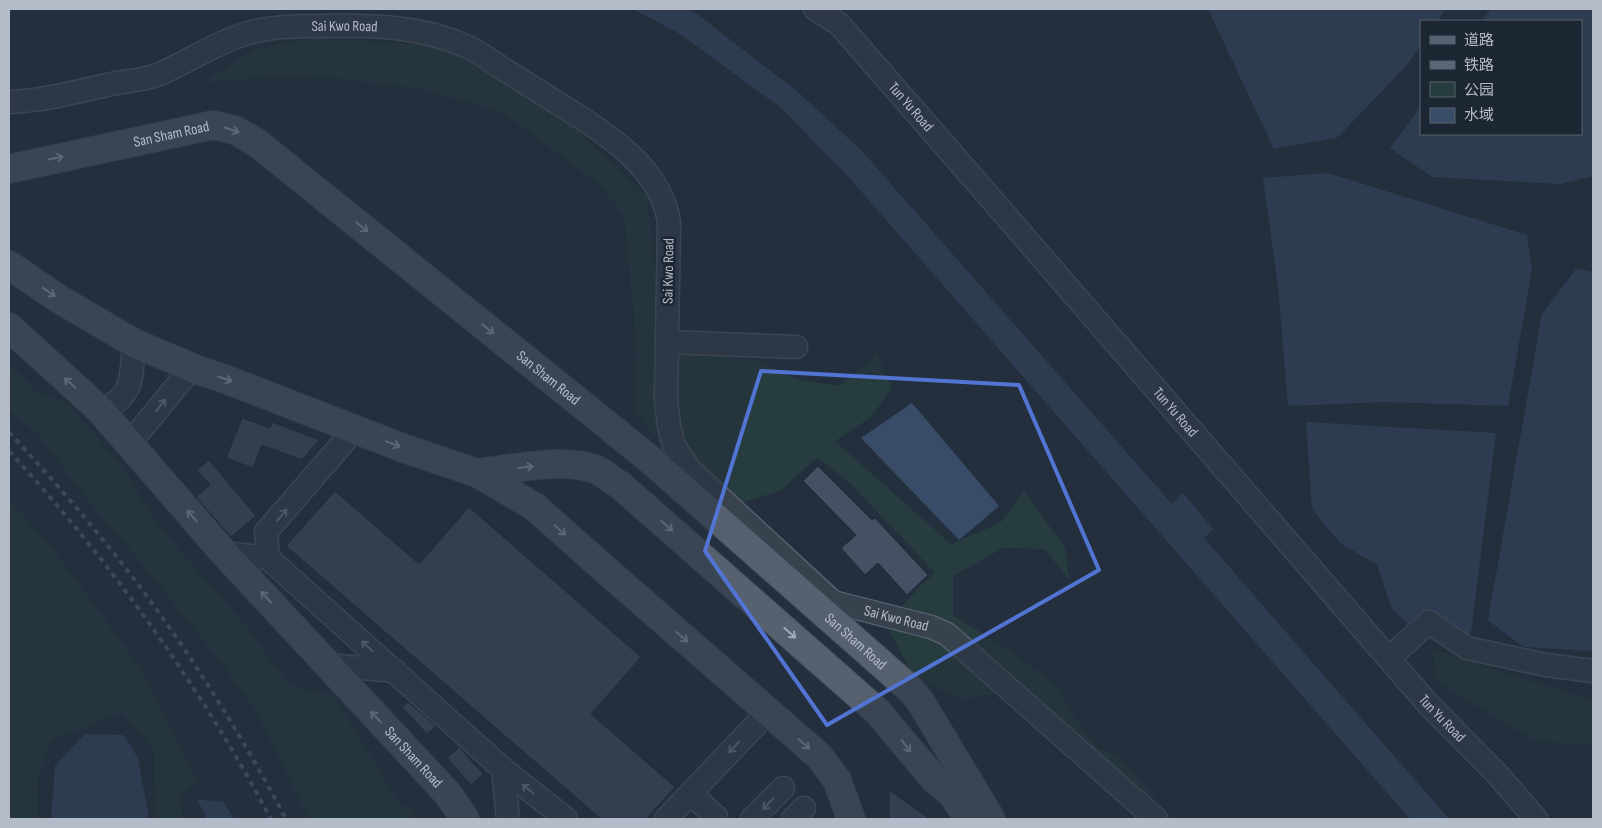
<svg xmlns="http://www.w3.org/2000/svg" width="1602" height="828" font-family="'Sofia Sans Condensed','Noto Sans SC',sans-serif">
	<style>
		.green { fill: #263c3f }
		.water { fill: #394c67 }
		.building { fill: #455162; stroke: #1f2835 }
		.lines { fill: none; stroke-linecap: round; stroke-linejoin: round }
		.minor-casing { stroke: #565f6c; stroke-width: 25 }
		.major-casing { stroke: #414a57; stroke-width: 30 }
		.minor { stroke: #38414e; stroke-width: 22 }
		.major { stroke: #56606e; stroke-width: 28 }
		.rail { stroke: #5a6575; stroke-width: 4; stroke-dasharray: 5 5; stroke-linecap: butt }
		.oneway { stroke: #a1aab7 }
		.oneway2 { stroke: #7c8592 }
		.marked { fill: none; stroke: #5274d3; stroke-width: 4; stroke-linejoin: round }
		.labels { text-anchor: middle; stroke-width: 5; stroke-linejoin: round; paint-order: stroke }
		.street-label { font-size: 15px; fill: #b4bcc9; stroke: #1d2633 }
	</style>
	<rect width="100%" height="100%" fill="#242f3e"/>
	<path class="green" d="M318,38L440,46L558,112L647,196L660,323L691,354L757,360L799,380L840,386L877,354L892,388L871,417L835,441L951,544L1000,523L1024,491L1065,548L1069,579L1044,549L1003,548L953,576V615L1009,650L1062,690L1067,708L1097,747L1119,757L1154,797L1144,815L1006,692L962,699L916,680L886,625L920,586L935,573L851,484L817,457L782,490L741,503L700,464L671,457L636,414L637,348L624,215L599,184L503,112L421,89L346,79L284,76L205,82L257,48Z
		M9,363L37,392L67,403L121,465L160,528L246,626L289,685L334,696L399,803L415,812L410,819H309L256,711L220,661L133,553L90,503L38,434L9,410Z
		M9,500L49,544L142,670L198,783L180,795L182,819H157L153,749L122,712L52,740L37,780L38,819H9Z
		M1432,649L1593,701V744L1537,742L1437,682Z"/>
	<path class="water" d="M633,9H686L698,15L798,92L862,151L1172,504L1183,493L1213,529L1204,538L1449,819H1410L846,174L780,107L680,34Z
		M1208,9H1446L1437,21H1421V45L1407,65L1338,137L1274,149Z
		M1491,9H1593V176L1561,184L1432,177L1390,148L1421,106V134H1581V21H1482Z
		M1328,173L1527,235L1532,269L1508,406L1385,402L1288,406L1278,286L1263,178Z
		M1576,269L1593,272V651L1523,647L1488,620L1542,314Z
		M912,403L999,506L959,540L861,438Z
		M1306,422L1496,433L1471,633L1424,639L1392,609L1377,565L1339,542L1312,509Z
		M85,734L123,735L138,758L149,819H51L55,766Z
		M197,799L223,802L234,819H207Z"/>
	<path class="building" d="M242,418L270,428L272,422L319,440L302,460L262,445L253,468L226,458Z
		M209,460L256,516L231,537L196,497L210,485L197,470Z
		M818,466L872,520L875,518L928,575L907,595L878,563L865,575L841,548L856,535L803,481Z
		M335,491L419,564L469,507L641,657L591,714L675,787L646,819H601L286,546Z
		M408,702L436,726L427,734L402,707Z
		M459,747L483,774L471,785L447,758Z
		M889,790L930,819H889Z"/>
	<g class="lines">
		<defs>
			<g id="minor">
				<path id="s1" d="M815,9L839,24L1000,209L1428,704L1499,776L1536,819"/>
				<path id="s2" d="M9,102C44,101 78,91 112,84C127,81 143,80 157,75C186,63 212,45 242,35C269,26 296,26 324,26C373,25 422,26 468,47C479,52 490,60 500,67C522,81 545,95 567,109C609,135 662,170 669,223L666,400L669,426L674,446L690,470L833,602L931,627L947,634L1156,819"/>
				<path d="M667,342L796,347"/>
				<path d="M100,410C135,398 131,375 134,343"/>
				<path d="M130,443L184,377L198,370"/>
				<path d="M224,553L268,558L503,769L566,819"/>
				<path d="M268,558L266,532L355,429"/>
				<path d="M1389,658L1429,622L1467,648L1546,665L1593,671"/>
				<path d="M328,665L395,671L398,675"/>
				<path d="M503,769L508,819"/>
				<path d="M691,794L716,817"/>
				<path d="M666,819L768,712"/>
				<path d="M752,819L783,788"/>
				<path d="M793,819L804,808"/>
			</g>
			<g id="major">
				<path id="s3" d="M9,169L213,125L235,130L257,143L647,457L910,689L920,701L991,819"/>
				<path d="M9,265L59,299L134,343L198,370L225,379L403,448L477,473L535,507L600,565L819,756L837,780L851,819"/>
				<path id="s4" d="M9,327L100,410L224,553L448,794L465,819"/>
				<path d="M477,473C512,469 565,457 597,470C605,474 613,481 620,485L878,712L934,779L952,794L965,813L966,819"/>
			</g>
		</defs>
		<use href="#minor" class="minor-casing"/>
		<use href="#major" class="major-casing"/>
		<use href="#minor" class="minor"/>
		<use href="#major" class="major"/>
		<path class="rail" d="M9,432C40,466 70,499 99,535C171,622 233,719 286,819
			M9,451C111,562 200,686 271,819"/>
	</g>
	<defs><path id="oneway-shaft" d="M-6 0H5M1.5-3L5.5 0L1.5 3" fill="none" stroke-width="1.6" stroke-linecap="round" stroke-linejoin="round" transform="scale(1.25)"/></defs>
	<g class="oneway">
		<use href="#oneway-shaft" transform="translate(232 130) rotate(19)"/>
		<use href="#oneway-shaft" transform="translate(56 158) rotate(-12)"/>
		<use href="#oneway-shaft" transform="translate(362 227) rotate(39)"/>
		<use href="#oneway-shaft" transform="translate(49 292) rotate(35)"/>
		<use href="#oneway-shaft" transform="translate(488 329) rotate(39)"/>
		<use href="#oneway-shaft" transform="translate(225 379) rotate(19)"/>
		<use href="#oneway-shaft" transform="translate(70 383) rotate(-138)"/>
		<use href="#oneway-shaft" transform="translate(393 444) rotate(21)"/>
		<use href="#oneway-shaft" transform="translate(526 467) rotate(-7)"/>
		<use href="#oneway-shaft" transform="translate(192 516) rotate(-131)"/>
		<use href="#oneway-shaft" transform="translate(667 526) rotate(41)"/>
		<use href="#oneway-shaft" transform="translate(560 530) rotate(42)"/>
		<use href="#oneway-shaft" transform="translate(266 597) rotate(-133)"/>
		<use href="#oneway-shaft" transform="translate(790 633) rotate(41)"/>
		<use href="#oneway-shaft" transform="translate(682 637) rotate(41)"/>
		<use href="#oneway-shaft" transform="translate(376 717) rotate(-133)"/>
		<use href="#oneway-shaft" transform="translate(804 744) rotate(41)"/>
		<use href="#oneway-shaft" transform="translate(906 746) rotate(54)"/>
	</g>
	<g class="oneway2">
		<use href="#oneway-shaft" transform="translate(161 405) rotate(-51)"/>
		<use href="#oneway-shaft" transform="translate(282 515) rotate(-49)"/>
		<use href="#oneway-shaft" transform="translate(367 646) rotate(-138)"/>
		<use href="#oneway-shaft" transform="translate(734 747) rotate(133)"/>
		<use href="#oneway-shaft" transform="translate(528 789) rotate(-141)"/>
		<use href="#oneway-shaft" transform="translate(768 804) rotate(134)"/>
	</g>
	<path d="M0 0H1602V828H0ZM761,371L1019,385L1099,570L827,725L705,551Z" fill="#242f3e" fill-opacity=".55" fill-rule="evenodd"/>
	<path class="marked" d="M761,371L1019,385L1099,570L827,725L705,551Z"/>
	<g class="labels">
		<g class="street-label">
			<text dy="5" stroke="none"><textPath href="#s2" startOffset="348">Sai Kwo Road</textPath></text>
			<text dy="5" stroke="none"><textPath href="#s1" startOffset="138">Tun Yu Road</textPath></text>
			<text dy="5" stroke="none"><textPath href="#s3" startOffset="166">San Sham Road</textPath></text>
			<text transform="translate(668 271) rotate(-89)" y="5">Sai Kwo Road</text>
			<text dy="5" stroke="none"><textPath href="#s3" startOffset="631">San Sham Road</textPath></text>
			<text dy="5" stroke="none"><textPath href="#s1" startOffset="542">Tun Yu Road</textPath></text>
			<text dy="5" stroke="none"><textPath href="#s2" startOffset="1262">Sai Kwo Road</textPath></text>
			<text dy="5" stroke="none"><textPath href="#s3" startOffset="1036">San Sham Road</textPath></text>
			<text dy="5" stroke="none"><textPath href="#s1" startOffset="948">Tun Yu Road</textPath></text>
			<text dy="5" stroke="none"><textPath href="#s4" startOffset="591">San Sham Road</textPath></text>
		</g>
	</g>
	<rect width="1602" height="828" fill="none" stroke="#b4bcc9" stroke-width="20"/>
	<rect x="1420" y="20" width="162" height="115" fill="#1d2633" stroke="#59626f"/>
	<rect x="1430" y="36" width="25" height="8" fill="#56606e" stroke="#59626f"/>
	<text x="1464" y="45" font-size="15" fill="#b4bcc9">道路</text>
	<rect x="1430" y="61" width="25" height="8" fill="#5a6575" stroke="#59626f"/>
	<text x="1464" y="70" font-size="15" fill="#b4bcc9">铁路</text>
	<rect x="1430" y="82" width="25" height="15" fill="#263c3f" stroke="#59626f"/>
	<text x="1464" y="95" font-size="15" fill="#b4bcc9">公园</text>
	<rect x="1430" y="108" width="25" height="15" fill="#394c67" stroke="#59626f"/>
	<text x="1464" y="120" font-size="15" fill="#b4bcc9">水域</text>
</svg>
